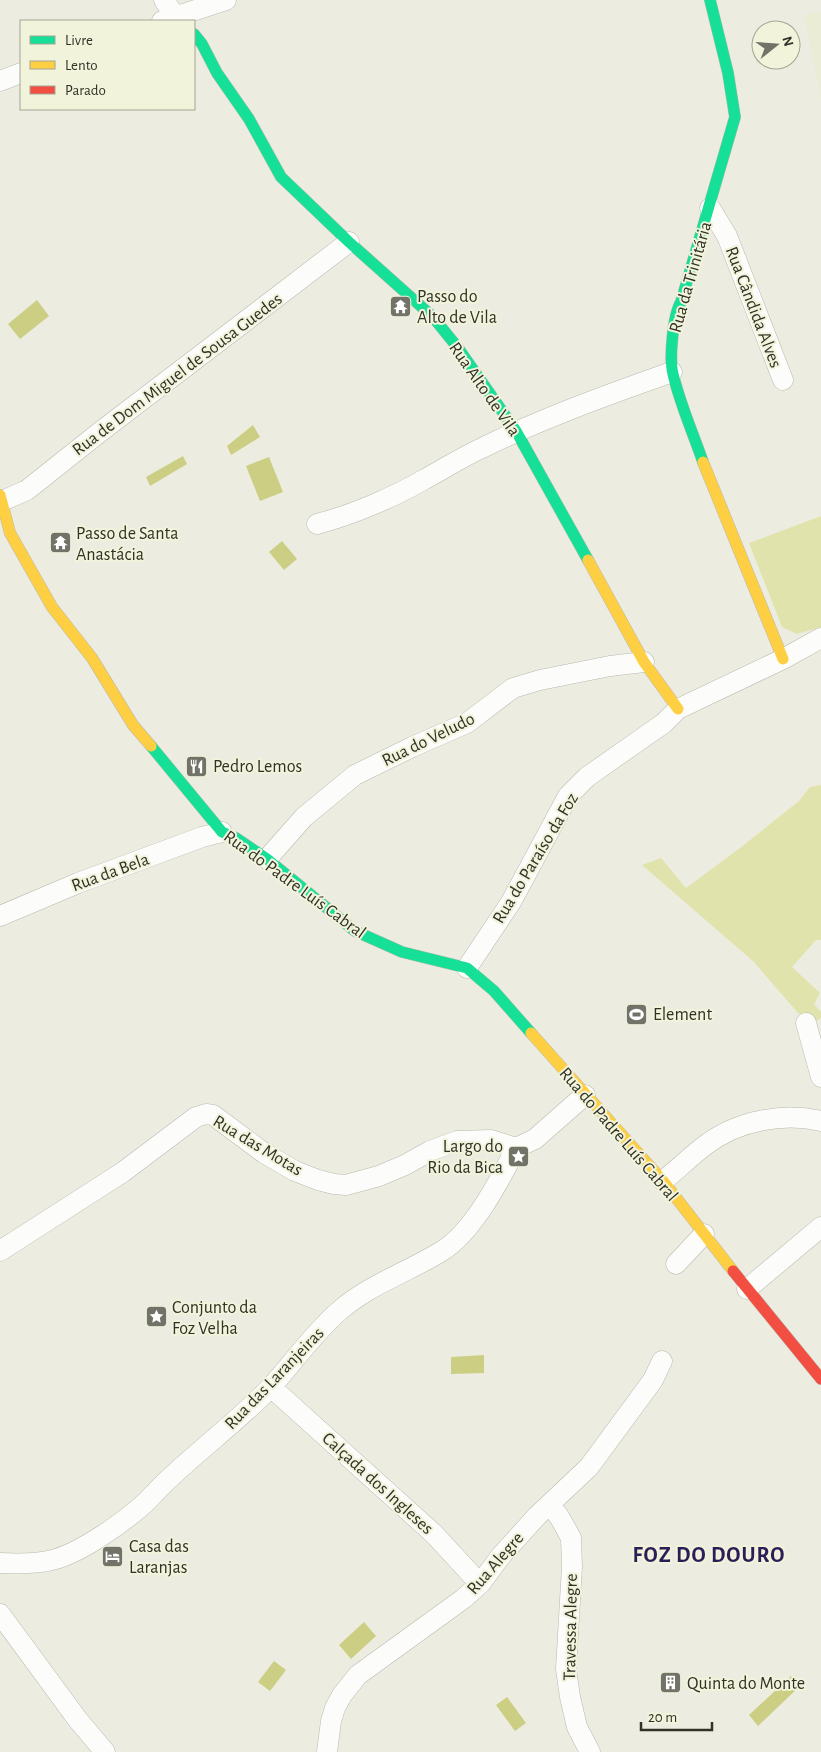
<svg xmlns="http://www.w3.org/2000/svg" width="821" height="1752" font-family="'Alegreya Sans',sans-serif">
	<style>
		.built { fill: #ebecd5 }
		.green { fill: #e0e3ab }
		.water { fill: #ccce83 }
		.lines { fill: none; stroke-linecap: round; stroke-linejoin: round }
		.street-casing { stroke: #b9b9af; stroke-width: 21 }
		.fast-casing { stroke: #b9b9af; stroke-width: 12 }
		.slow-casing { stroke: #b9b9af; stroke-width: 12 }
		.jam-casing { stroke: #b9b9af; stroke-width: 12 }
		.street { stroke: #fcfcfa; stroke-width: 20 }
		.fast { stroke: #16e098; stroke-width: 11 }
		.slow { stroke: #ffcf43; stroke-width: 11 }
		.jam { stroke: #f24e42; stroke-width: 11 }
		.labels { text-anchor: middle; stroke-width: 4; stroke-linejoin: round; paint-order: stroke }
		.street-label { font-size: 18px; fill: #313128; stroke: #f1f3da }
		.poi-label { font-size: 18px; fill: #313128; stroke: #f1f3da; text-anchor: start }
		.district-label { font-size: 22px; font-weight: bold; letter-spacing: 1px; fill: #2c1d58; stroke: #f1f3da }
	</style>
	<rect width="100%" height="100%" fill="#ecede0"/>
	<path class="built" d="M821,12V99L804,15Z"/>
	<path class="green" d="M821,516V627L797,634L782,627L749,543Z
		M821,785V940H816L792,967L820,993L814,1004L821,1012V1018L817,1021L798,1013L753,961L642,865L661,858L686,888L740,848L799,801L810,787Z"/>
	<path class="water" d="M37,300L49,316L20,339L8,324Z
		M253,425L260,437L231,455L227,446Z
		M183,456L187,464L150,486L146,477Z
		M269,457L283,492L260,501L246,466Z
		M282,541L297,559L284,570L269,552Z
		M484,1355V1373L451,1374V1357Z
		M364,1622L376,1636L351,1659L339,1645Z
		M274,1661L286,1670L270,1691L258,1682Z
		M791,1676L800,1686L758,1726L749,1715Z
		M507,1697L526,1723L515,1731L496,1705Z"/>
	<g class="lines">
		<defs>
			<path id="street" d="M164,0L175,16L180,21
				M162,21L226,0
				M0,81L21,73
				M710,208L727,236L783,380
				M2,501L27,490L100,432L349,242
				M317,524C352,515 394,497 425,479C444,469 462,457 482,448C543,418 607,395 672,372
				M267,859L304,817L355,775L412,747L467,723L513,688L540,680L610,666L644,662
				M0,916L78,883L202,837L222,832
				M467,968L511,902L568,796L587,777L664,723L678,709L783,659L821,638
				M806,1023L821,1077
				M516,1148L535,1139L585,1095
				M663,1181C678,1169 692,1155 707,1144C738,1121 783,1112 821,1121
				M0,1251L123,1172L196,1117L206,1114L213,1115L264,1153L295,1171L318,1180L334,1184L346,1185L379,1176L405,1165L430,1151L457,1141L491,1140L516,1148
				M676,1264L704,1234
				M747,1289L821,1227
				M271,1387L434,1534L480,1584
				M550,1504L560,1518L571,1538L572,1566L566,1669L570,1697L577,1727L590,1752
				M0,1563C18,1564 39,1564 56,1559C83,1551 124,1522 145,1503C154,1494 162,1485 172,1476C204,1446 239,1420 270,1388C293,1363 312,1335 338,1312C368,1285 408,1272 442,1251C473,1232 500,1180 516,1148
				M0,1614L78,1720L105,1752
				M327,1752L331,1721L335,1708L342,1695L358,1675L463,1599L480,1584L500,1557L537,1516L589,1467L653,1380L662,1361"/>
			<path id="fast" d="M194,34L202,44L217,73L249,119L281,177L349,242L433,317L458,348L516,431L588,560
				M703,462C693,433 680,404 673,374C669,358 673,315 681,302L735,117L728,73L710,0
				M151,746L222,832L236,838L267,859L355,931L402,952L467,968L494,991L531,1033"/>
			<path id="slow" d="M703,462L783,659
				M0,495L10,533L52,607L92,658L133,725L151,746
				M588,560L644,662L678,709
				M531,1033L663,1181L733,1271"/>
			<path id="jam" d="M733,1271L821,1379"/>
		</defs>
		<use href="#street" class="street-casing"/>
		<use href="#fast" class="fast-casing"/>
		<use href="#slow" class="slow-casing"/>
		<use href="#jam" class="jam-casing"/>
		<use href="#street" class="street"/>
		<use href="#fast" class="fast"/>
		<use href="#slow" class="slow"/>
		<use href="#jam" class="jam"/>
	</g>
	<defs>
		<symbol id="temple-square" viewBox="-11 -11 22 22"><rect x="-9" y="-9" width="18" height="18" rx="4" fill="#727368" stroke="#f1f3da"/><path d="M0-6L5-2H3V0L6.5 2.5H4V6H1.5V3h-3V6H-4V2.5H-6.5L-3 0V-2H-5Z" fill="#fff"/></symbol>
		<symbol id="restaurant-square" viewBox="-11 -11 22 22"><rect x="-9" y="-9" width="18" height="18" rx="4" fill="#727368" stroke="#f1f3da"/><path d="M-5-6h1v4h1v-4h1v4h1v-4h1v5L-1.5 .5V6h-2V.5L-5-1ZM5-6V6H3V1.5H1.5Q1.5-4 5-6Z" fill="#fff"/></symbol>
		<symbol id="stadium-square" viewBox="-11 -11 22 22"><rect x="-9" y="-9" width="18" height="18" rx="4" fill="#727368" stroke="#f1f3da"/><path d="M0-5a6.5 5 0 1 0 0 10a6.5 5 0 1 0 0-10ZM-3.5-1.8h7v3.6h-7Z" fill="#fff"/></symbol>
		<symbol id="sight-square" viewBox="-11 -11 22 22"><rect x="-9" y="-9" width="18" height="18" rx="4" fill="#727368" stroke="#f1f3da"/><path d="M0-6L1.8-2.2L6-1.7L2.9 1.2L3.7 5.4L0 3.3L-3.7 5.4L-2.9 1.2L-6-1.7L-1.8-2.2Z" fill="#fff"/></symbol>
		<symbol id="hotel-square" viewBox="-11 -11 22 22"><rect x="-9" y="-9" width="18" height="18" rx="4" fill="#727368" stroke="#f1f3da"/><path d="M-6-4.5h1.5V1H6V5H4.5V3h-9V5H-6ZM-4 0a1.8 1.8 0 1 1 3.6 0ZM.5 0V-2.5h3Q6-2.5 6 0Z" fill="#fff"/></symbol>
		<symbol id="building-square" viewBox="-11 -11 22 22"><rect x="-9" y="-9" width="18" height="18" rx="4" fill="#727368" stroke="#f1f3da"/><path d="M-4-6H4V6H1V3H-1V6H-4ZM-2.5-4.3h1.7v1.8h-1.7ZM.8-4.3h1.7v1.8H.8ZM-2.5-1h1.7V.8h-1.7ZM.8-1h1.7V.8H.8Z" fill="#fff"/></symbol>
	</defs>
	<g fill-rule="evenodd">
		<use href="#temple-square" x="388" y="294" width="25" height="25"/>
		<use href="#temple-square" x="48" y="530" width="25" height="25"/>
		<use href="#restaurant-square" x="184" y="754" width="25" height="25"/>
		<use href="#stadium-square" x="624" y="1002" width="25" height="25"/>
		<use href="#sight-square" x="506" y="1144" width="25" height="25"/>
		<use href="#sight-square" x="144" y="1304" width="25" height="25"/>
		<use href="#hotel-square" x="100" y="1544" width="25" height="25"/>
		<use href="#building-square" x="658" y="1670" width="25" height="25"/>
	</g>
	<g class="labels">
		<g class="street-label">
			<text transform="translate(690 277) rotate(-74)" y="6">Rua da Trinitária</text>
			<text transform="translate(754 307) rotate(69)" y="6">Rua Cândida Alves</text>
			<text transform="translate(177 374) rotate(-37)" y="6">Rua de Dom Miguel de Sousa Guedes</text>
			<text transform="translate(485 389) rotate(55)" y="6">Rua Alto de Vila</text>
			<text transform="translate(428 739) rotate(-26)" y="6">Rua do Veludo</text>
			<text transform="translate(535 858) rotate(-59)" y="6">Rua do Paraíso da Foz</text>
			<text transform="translate(110 872) rotate(-20)" y="6">Rua da Bela</text>
			<text transform="translate(295 884) rotate(36)" y="6">Rua do Padre Luís Cabral</text>
			<text transform="translate(619 1134) rotate(49)" y="6">Rua do Padre Luís Cabral</text>
			<text transform="translate(258 1145) rotate(31)" y="6">Rua das Motas</text>
			<text transform="translate(274 1378) rotate(-46)" y="6">Rua das Laranjeiras</text>
			<text transform="translate(378 1483) rotate(42)" y="6">Calçada dos Ingleses</text>
			<text transform="translate(495 1563) rotate(-49)" y="6">Rua Alegre</text>
			<text transform="translate(570 1627) rotate(-89)" y="6">Travessa Alegre</text>
		</g>
		<g class="poi-label">
			<text x="417" y="302">Passo do<tspan x="417" dy="21">Alto de Vila</tspan></text>
			<text x="76" y="539">Passo de Santa<tspan x="76" dy="21">Anastácia</tspan></text>
			<text x="213" y="772">Pedro Lemos</text>
			<text x="653" y="1020">Element</text>
			<text x="503" y="1152" text-anchor="end">Largo do<tspan x="503" dy="21">Rio da Bica</tspan></text>
			<text x="172" y="1313">Conjunto da<tspan x="172" dy="21">Foz Velha</tspan></text>
			<text x="129" y="1552">Casa das<tspan x="129" dy="21">Laranjas</tspan></text>
			<text x="687" y="1689">Quinta do Monte</text>
		</g>
		<g class="district-label">
			<text x="709" y="1562">FOZ DO DOURO</text>
		</g>
	</g>
	<rect x="20" y="20" width="175" height="90" fill="#f1f3da" stroke="#a4a593"/>
	<rect x="30" y="36" width="25" height="8" fill="#16e098" stroke="#a4a593"/>
	<text x="65" y="45" font-size="15" fill="#313128">Livre</text>
	<rect x="30" y="61" width="25" height="8" fill="#ffcf43" stroke="#a4a593"/>
	<text x="65" y="70" font-size="15" fill="#313128">Lento</text>
	<rect x="30" y="86" width="25" height="8" fill="#f24e42" stroke="#a4a593"/>
	<text x="65" y="95" font-size="15" fill="#313128">Parado</text>
	<g transform="translate(776 45) rotate(73)"><circle r="24" fill="#f1f3da" stroke="#a4a593"/>
	<path d="M0-4L9 19L0 12L-9 19Z" fill="#727368"/>
	<text y="-8" font-size="14" font-weight="bold" text-anchor="middle" fill="#313128">N</text>
	</g>
	<path d="M641 1722v8h71v-8" fill="none" stroke="#313128" stroke-width="2.5"/>
	<text x="648" y="1722" font-size="15" fill="#313128" stroke="#f1f3da" stroke-width="4" paint-order="stroke">20 m</text>
</svg>
